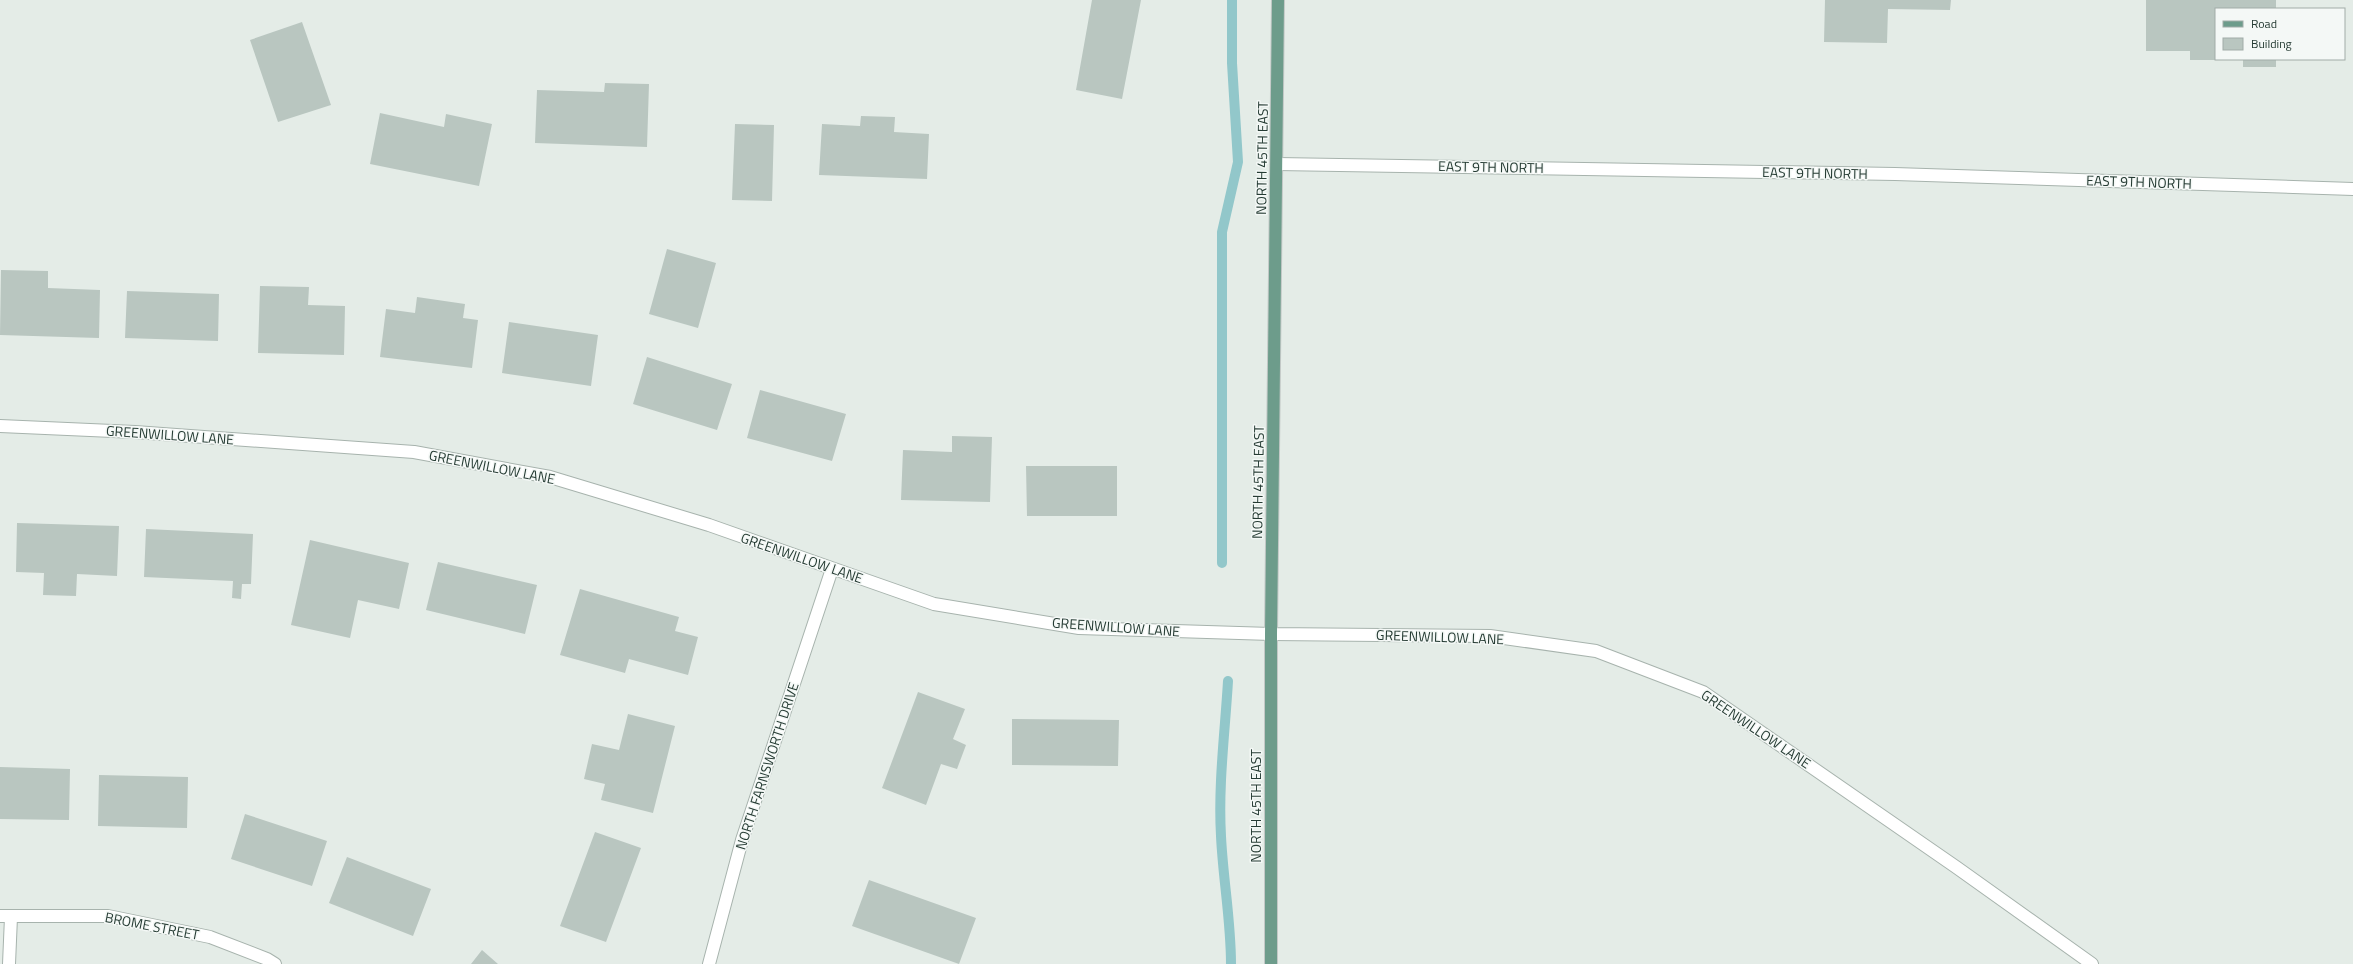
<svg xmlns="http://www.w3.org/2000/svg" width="2353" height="964" font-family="'Titillium Web',sans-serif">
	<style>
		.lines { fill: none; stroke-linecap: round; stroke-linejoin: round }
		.stream { stroke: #92c7ca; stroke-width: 10 }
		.building { fill: #b9c6c0 }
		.minor-casing { stroke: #a7b3ad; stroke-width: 14 }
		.major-casing { stroke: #c2c8c6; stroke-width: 14 }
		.minor { stroke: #fff; stroke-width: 12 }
		.major { stroke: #6d9c8b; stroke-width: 12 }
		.labels { text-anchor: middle; stroke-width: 3; stroke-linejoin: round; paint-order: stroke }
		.street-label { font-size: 14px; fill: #253b33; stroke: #f4f8f6 }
	</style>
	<rect width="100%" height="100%" fill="#e4ece7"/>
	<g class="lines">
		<path class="stream" d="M1222,563V232L1238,162L1232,63V0
			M1228,681C1225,732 1218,785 1221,836C1223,879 1231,921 1231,964"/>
	</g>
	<path class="building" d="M1092,0H1141L1122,99L1076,90Z
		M1825,0H1951L1950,10L1888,9L1887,43L1824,42Z
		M2146,0H2276V9H2216V60H2190V51H2146Z
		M302,22L331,105L278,122L250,40Z
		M2243,59H2276V67H2243Z
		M605,83L649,84L647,147L535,143L537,90L604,92Z
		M380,113L444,127L446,114L492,124L479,186L370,164Z
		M861,116L895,117L894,132L929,134L927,179L819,175L822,124L860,126Z
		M735,124L774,125L772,201L732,200Z
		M667,249L716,263L698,328L649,314Z
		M1,270L48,271V288L100,290L99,338L0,335Z
		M260,286L309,287L308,305L345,306L344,355L258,353Z
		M127,291L219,294L218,341L125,338Z
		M417,297L465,304L463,318L478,320L472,368L380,357L386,309L415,313Z
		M509,322L598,335L591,386L502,373Z
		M647,357L732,384L717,430L633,404Z
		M760,390L846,414L832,461L747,438Z
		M952,436L992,437L990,502L901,500L903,450L952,452Z
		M1026,466H1117V516H1027Z
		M17,523L119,526L117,576L77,574L76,596L43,595L44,573L16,572Z
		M146,529L253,534L251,584H242L241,599L232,598L233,581L144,577Z
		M310,540L409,563L399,609L358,600L350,638L291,625Z
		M438,562L537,585L525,634L426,610Z
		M580,589L679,617L675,631L698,637L688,675L629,659L625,673L560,655Z
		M918,692L965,709L953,739L966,745L957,769L941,764L926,805L882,788Z
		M628,714L675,726L653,813L601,800L605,784L584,779L592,744L619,750Z
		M1012,719L1119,720L1118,766L1012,765Z
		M0,767L70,769L69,820L0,819Z
		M99,775L188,777L187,828L98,826Z
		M245,814L327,841L312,886L231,859Z
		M595,832L641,848L606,942L560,926Z
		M347,857L431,889L413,936L329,903Z
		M869,880L976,918L959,964L852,926Z
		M482,950L498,964H471Z"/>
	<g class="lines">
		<defs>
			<path id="minor" d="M1277,164L1895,174L2353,189
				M0,426L135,432L414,452L550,477L709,525L934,604L1079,628L1271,634L1490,636L1596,651L1703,692L1956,867L2092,964
				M0,916H108L210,937L267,959L275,964
				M9,964L11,917
				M709,964L742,840L832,569"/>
			<path id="major" d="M1271,964V634L1278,0"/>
		</defs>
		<use href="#minor" class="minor-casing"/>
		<use href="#major" class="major-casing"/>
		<use href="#minor" class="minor"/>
		<use href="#major" class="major"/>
	</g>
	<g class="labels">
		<g class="street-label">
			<text transform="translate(1262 158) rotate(-89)" y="5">NORTH 45TH EAST</text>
			<text transform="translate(1491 167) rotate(1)" y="5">EAST 9TH NORTH</text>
			<text transform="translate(1815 173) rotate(1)" y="5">EAST 9TH NORTH</text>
			<text transform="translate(2139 182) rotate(2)" y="5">EAST 9TH NORTH</text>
			<text transform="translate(170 435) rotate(4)" y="5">GREENWILLOW LANE</text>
			<text transform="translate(492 467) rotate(11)" y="5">GREENWILLOW LANE</text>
			<text transform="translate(1258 482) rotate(-89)" y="5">NORTH 45TH EAST</text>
			<text transform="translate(802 558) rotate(19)" y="5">GREENWILLOW LANE</text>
			<text transform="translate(1116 627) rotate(4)" y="5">GREENWILLOW LANE</text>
			<text transform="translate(1440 637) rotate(2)" y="5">GREENWILLOW LANE</text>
			<text transform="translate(1756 729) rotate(34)" y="5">GREENWILLOW LANE</text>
			<text transform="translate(767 766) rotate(-72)" y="5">NORTH FARNSWORTH DRIVE</text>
			<text transform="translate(1256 806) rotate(-90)" y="5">NORTH 45TH EAST</text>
			<text transform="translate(152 926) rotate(11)" y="5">BROME STREET</text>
		</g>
	</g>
	<rect x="2215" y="8" width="130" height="52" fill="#f4f8f6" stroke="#a1aca8"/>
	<rect x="2223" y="21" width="20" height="6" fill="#6d9c8b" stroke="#a1aca8"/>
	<text x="2251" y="28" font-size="12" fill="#253b33">Road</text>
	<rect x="2223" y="38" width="20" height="12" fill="#b9c6c0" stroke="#a1aca8"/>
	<text x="2251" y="48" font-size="12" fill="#253b33">Building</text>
</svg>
